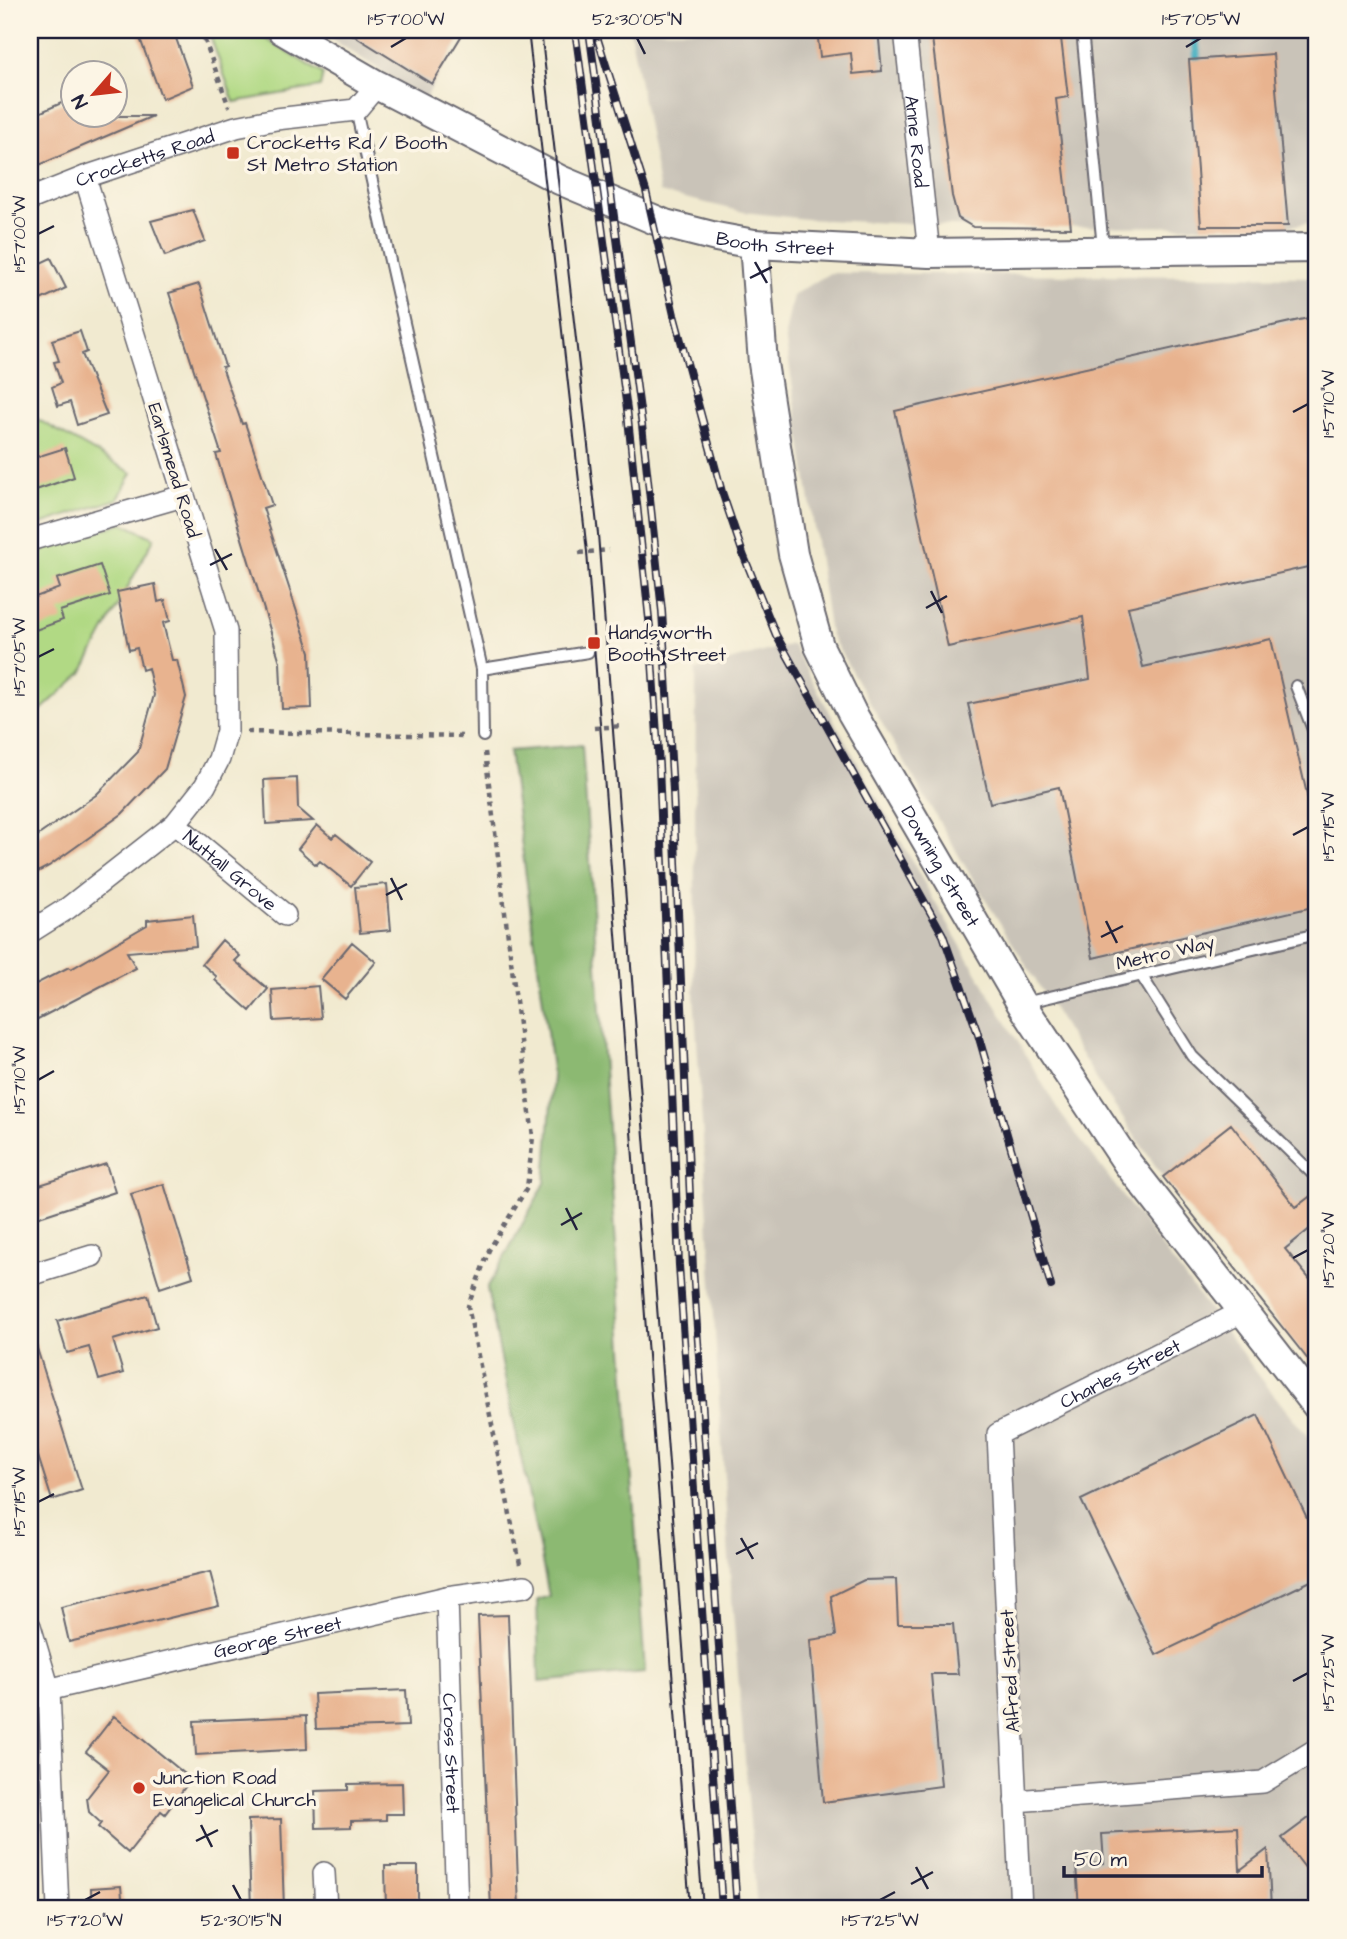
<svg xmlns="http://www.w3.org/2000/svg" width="1347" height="1939" font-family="'Architects Daughter',sans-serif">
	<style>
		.industrial { fill: #c9c3b8 }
		.green { fill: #b1d984; stroke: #6a7e60; stroke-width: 2 }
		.forest { fill: #8cb972; stroke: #576e56; stroke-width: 2 }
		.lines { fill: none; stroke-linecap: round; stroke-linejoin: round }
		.stream { stroke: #41adc0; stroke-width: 8 }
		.building { fill: #e8b38f }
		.lane-casing { stroke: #6a686f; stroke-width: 14 }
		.street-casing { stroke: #6a686f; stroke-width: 24 }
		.secondary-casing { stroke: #6a686f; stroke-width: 32 }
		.path { stroke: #6a686f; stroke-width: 4.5; stroke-dasharray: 5 5; stroke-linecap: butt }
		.lane { stroke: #fff; stroke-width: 10 }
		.street { stroke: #fff; stroke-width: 21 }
		.secondary { stroke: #fff; stroke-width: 28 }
		.tram { stroke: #22223b; stroke-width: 2 }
		.rail-casing { stroke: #22223b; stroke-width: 8 }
		.rail { stroke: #fcf5e5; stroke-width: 5; stroke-dasharray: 16; stroke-linecap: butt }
		.ticks { fill: none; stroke: #22223b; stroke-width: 2.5 }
		.poi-dot { fill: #c8321e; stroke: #fcf5e5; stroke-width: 2.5 }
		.labels { text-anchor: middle; stroke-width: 7; stroke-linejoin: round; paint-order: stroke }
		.street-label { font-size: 19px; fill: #22223b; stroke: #fcf5e5 }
		.poi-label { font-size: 19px; fill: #22223b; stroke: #fcf5e5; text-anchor: start }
		.neatline { fill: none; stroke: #22223b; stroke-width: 2.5 }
		.ticks-label { font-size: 18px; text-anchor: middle; fill: #22223b }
	</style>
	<rect width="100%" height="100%" fill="#fcf5e5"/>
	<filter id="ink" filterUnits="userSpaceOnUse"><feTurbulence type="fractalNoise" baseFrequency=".0143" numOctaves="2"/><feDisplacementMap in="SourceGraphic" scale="14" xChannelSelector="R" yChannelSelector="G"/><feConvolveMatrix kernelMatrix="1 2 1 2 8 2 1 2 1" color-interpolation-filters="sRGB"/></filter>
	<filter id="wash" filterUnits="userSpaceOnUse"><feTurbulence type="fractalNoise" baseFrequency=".00686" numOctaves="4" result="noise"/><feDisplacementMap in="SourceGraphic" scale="28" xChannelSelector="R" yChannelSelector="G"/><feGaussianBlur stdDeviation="1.57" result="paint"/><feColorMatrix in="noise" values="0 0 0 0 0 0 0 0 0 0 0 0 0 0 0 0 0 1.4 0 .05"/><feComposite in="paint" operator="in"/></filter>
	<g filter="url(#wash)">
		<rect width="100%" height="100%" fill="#f1ead0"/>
		<path class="industrial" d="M318,30H465L425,99Z
			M630,30H1317V222L1288,226L973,227L806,219L744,212L660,192Z
			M830,273L1317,277V1371L1163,1177L1102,1088L965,866L830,634L785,335L793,295Z
			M792,644L933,899L1060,1113L1270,1390L1317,1448V1909H757L730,1575L694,993L696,670Z"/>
		<path class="green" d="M208,30H251L323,74L320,87L234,102Z
			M30,415L132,473L118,499L38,525L30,522Z
			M122,523L154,538L82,673L30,720V569L46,548Z"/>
		<path class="forest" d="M582,745L645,1672L539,1682L537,1600L549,1596L487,1289L545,1183L553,1076L509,751Z"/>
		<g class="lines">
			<path class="stream" d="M1195,30L1197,57"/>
		</g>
		<g id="blocks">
			<path class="building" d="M137,30H173L193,86L162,99Z
				M345,30H465L432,84Z
				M817,30H878L882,71L853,74L851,53L820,57Z
				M931,30H1060L1068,97L1056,99L1071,228L973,227L958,218L952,196Z
				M1273,54L1288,226H1201L1189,60Z
				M68,100L74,116H153L30,169V117Z
				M193,210L205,241L165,256L151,221Z
				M51,258L66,288L30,305V268Z
				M199,284L225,366L222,367L242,424L245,423L272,505L263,508L310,652L312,708L282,709L280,662L216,454L221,453L169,293Z
				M1317,316V565L1128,607L1143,667L1271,639L1309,803L1317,801V906L1093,958L1059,787L990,803L968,704L1090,679L1083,617L948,647L895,411Z
				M80,331L87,352L82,354L107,415L77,425L70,402L58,406L52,387L61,383L54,362L59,361L52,340Z
				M65,448L74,477L30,492V459Z
				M100,565L110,595L60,611L63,620L30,632V599L60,588L57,579Z
				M155,584L158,602L165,600L170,621L163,623L172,660H177L186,697L165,769L122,814L49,866L30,876V841L96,795L138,752L154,695L148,668L142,670L137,648L129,650L117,592Z
				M297,778L298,808L313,821L266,824L264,780Z
				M317,825L332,838L336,834L370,862L351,886L320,861L316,865L298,849Z
				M387,884L391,930L360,933L355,887Z
				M193,915L196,946L127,952L136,968L30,1023V987L69,967L71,969L147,925V920Z
				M222,940L240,956L235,961L268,989L250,1011L215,980L217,977L202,964Z
				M352,942L376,962L345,999L321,979Z
				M318,986L321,1018L274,1021L272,990Z
				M1231,1124L1296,1207L1317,1191V1223L1285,1249L1317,1288V1371L1163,1177Z
				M106,1164L115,1192L30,1220V1188Z
				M164,1184L193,1277L160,1288L131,1194Z
				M148,1295L157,1327L113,1340L123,1373L99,1380L89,1347L67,1353L57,1321Z
				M34,1339L82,1490L52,1500L30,1431V1340Z
				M1258,1415L1317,1539V1578L1156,1655L1081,1500Z
				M210,1572L219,1606L69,1642L61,1607Z
				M896,1579L898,1624H953L958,1674H931L941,1786L823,1802L810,1640L836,1636L831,1596L864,1580Z
				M508,1615L519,1909H491L478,1616Z
				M406,1690L408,1726L316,1729L314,1694Z
				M114,1716L191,1779L165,1814L161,1811L128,1853L98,1827L101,1823L89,1812L87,1798L109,1770L86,1752Z
				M306,1716L307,1749L196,1755L194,1721Z
				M402,1783L403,1814H386V1820L351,1821V1827L316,1828L315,1791L348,1790V1784Z
				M1317,1812V1883L1282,1838Z
				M281,1819L284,1909H251L248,1820Z
				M1238,1827L1240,1870L1268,1849L1271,1909H1079L1076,1865L1104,1863L1102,1834Z
				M385,1866H418V1909H386Z
				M121,1886L123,1909H92L91,1888Z"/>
		</g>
	</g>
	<g filter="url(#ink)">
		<use href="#blocks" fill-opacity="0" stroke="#6a686f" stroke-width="2"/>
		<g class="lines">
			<defs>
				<path id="lane" d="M1082,30L1103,248
					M356,110L482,669L483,736
					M482,669L588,652
					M1296,686L1317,740
					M1141,975L1192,1056L1317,1178
					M1024,1003L1317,934"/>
				<g id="street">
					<path id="s1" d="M905,30L929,253"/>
					<path id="s2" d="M30,199L85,177L236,127L276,119L356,110L377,85"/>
					<path d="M30,540L183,496"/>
					<path id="s3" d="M175,824L285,915"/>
					<path d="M30,932L68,908L175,824L205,786L219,759L227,731L226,631L85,177"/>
					<path d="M30,1275L92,1256"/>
					<path id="s4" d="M447,1597L457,1909"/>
					<path d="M30,1626L49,1690L58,1909"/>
					<path id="s5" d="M30,1694L447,1597L525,1586"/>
					<path d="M1015,1801L1263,1782L1317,1749"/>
					<path d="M324,1873L326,1909"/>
					<path id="s6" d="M1021,1909L998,1434L1244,1311"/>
				</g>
				<g id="secondary">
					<path id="s7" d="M282,30L377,85L560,180L665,224L716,237L754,244L929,253L1317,248"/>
					<path id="s8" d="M754,244L763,363L793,554L819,646L852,713L1021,1003L1128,1164L1317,1406"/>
				</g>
			</defs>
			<use href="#lane" class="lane-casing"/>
			<use href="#street" class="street-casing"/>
			<use href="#secondary" class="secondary-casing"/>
			<path class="path" d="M201,30L229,107
				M579,553L609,550
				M594,728L623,726
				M247,732L466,736
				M485,752L533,1137L527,1188L489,1250L468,1306L520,1564"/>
			<use href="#lane" class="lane"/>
			<use href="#street" class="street"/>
			<use href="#secondary" class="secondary"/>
			<path class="tram" d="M528,30L587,552L690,1909
				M541,30L598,534L703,1909"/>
			<defs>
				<path id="rail" d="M575,30L627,409L650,628L659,766L679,1265L722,1909
					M589,30L642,425L662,611L673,791L693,1269L737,1909
					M598,40L646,191L674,315L722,492L743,554L776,635L943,935L977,1031L1051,1286"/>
			</defs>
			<use href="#rail" class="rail-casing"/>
			<use href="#rail" class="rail"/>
		</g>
	</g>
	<path class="ticks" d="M637,38L645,54M391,47L406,38M1186,47L1201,38M38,234L54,226M755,262L767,283M750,278L772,267M1293,412L1308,404M215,549L227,570M210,565L232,554M931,591L942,613M926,608L947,596M38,657L54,649M1293,835L1308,827M391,878L402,900M386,895L407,884M1106,921L1117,943M1101,937L1123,926M38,1080L54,1071M566,1208L577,1230M561,1225L582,1213M1293,1258L1308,1250M38,1502L54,1494M741,1538L753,1559M736,1554L758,1543M1293,1681L1308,1673M201,1825L212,1847M196,1841L218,1830M916,1867L928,1889M911,1884L933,1872M233,1885L241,1900M85,1900L100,1892M880,1900L895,1892"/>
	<g class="poi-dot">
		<rect x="226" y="146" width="14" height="14" rx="3.5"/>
		<rect x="587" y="636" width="14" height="14" rx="3.5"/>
		<circle cx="139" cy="1788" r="7"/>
	</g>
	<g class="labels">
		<g class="street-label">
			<text dy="7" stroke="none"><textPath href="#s1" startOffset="112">Anne Road</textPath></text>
			<text dy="7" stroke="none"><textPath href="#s2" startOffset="122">Crocketts Road</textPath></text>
			<text dy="7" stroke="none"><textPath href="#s7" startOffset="542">Booth Street</textPath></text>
			<text transform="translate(175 470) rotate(73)" y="7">Earlsmead Road</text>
			<text dy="7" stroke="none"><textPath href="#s8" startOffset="660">Downing Street</textPath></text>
			<text dy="7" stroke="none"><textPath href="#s3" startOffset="72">Nuttall Grove</textPath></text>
			<text transform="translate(1165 952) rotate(-13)" y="7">Metro Way</text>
			<text dy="7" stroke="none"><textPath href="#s6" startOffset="612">Charles Street</textPath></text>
			<text dy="7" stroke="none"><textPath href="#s5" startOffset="254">George Street</textPath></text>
			<text transform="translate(1009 1671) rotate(-93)" y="7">Alfred Street</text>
			<text dy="7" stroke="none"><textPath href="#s4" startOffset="156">Cross Street</textPath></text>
		</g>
		<g class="poi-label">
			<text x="247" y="149">Crocketts Rd / Booth<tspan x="247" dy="22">St Metro Station</tspan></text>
			<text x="608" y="639">Handsworth<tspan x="608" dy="22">Booth Street</tspan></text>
			<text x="153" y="1784">Junction Road<tspan x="153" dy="22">Evangelical Church</tspan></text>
		</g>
	</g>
	<rect width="1347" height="1939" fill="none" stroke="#fcf5e5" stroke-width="77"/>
	<g transform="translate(94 94) rotate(242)"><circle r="33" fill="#fcf5e5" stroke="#a5a1a1" stroke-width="2"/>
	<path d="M0-5L12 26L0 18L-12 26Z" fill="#c8321e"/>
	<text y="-10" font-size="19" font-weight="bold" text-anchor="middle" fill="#22223b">N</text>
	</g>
	<path d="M1064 1866v10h198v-10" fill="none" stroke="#22223b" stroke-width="3.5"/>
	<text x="1074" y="1866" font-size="21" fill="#22223b" stroke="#fcf5e5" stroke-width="5" paint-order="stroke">50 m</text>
	<rect x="38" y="38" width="1270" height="1862" class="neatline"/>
	<g class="ticks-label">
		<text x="406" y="25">1°57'00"W</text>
		<text x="637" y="25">52°30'05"N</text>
		<text x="1201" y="25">1°57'05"W</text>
		<text transform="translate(19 234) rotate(-90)" y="6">1°57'00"W</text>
		<text transform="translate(1328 404) rotate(-90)" y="6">1°57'10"W</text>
		<text transform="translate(19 657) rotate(-90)" y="6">1°57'05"W</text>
		<text transform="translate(1328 827) rotate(-90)" y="6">1°57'15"W</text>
		<text transform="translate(19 1080) rotate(-90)" y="6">1°57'10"W</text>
		<text transform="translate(1328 1250) rotate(-90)" y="6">1°57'20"W</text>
		<text transform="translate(19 1502) rotate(-90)" y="6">1°57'15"W</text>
		<text transform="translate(1328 1673) rotate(-90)" y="6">1°57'25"W</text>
		<text x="85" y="1926">1°57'20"W</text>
		<text x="241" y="1926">52°30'15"N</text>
		<text x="880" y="1926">1°57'25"W</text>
	</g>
</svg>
